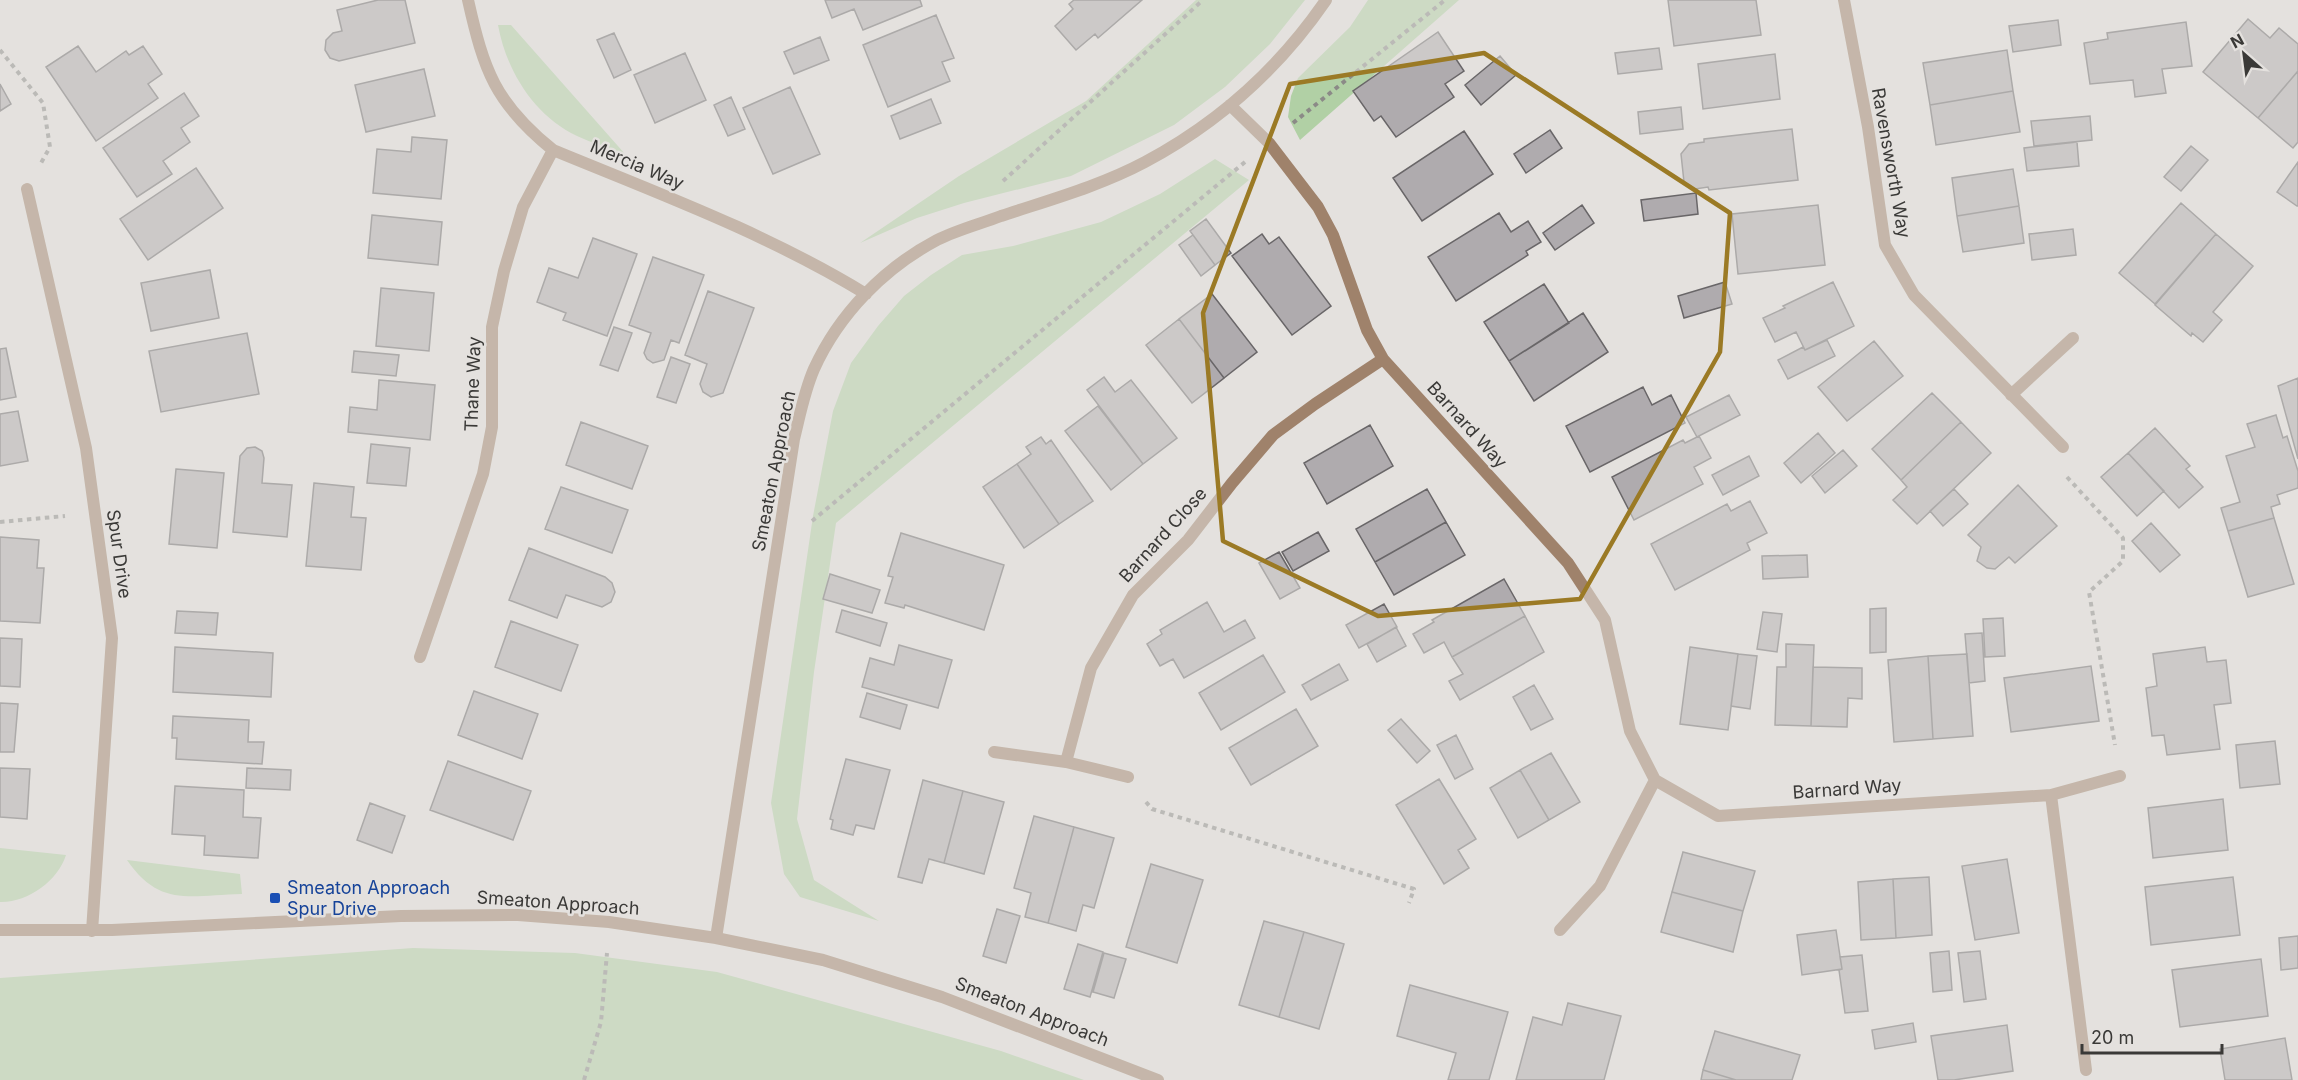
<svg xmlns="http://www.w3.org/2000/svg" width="2298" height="1080" font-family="Inter,sans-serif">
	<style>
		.green { fill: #b1d0a5 }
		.building { fill: #afabae; stroke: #696668; stroke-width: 1.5 }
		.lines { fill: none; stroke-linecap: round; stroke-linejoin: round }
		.path { stroke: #8b8a87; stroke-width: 4; stroke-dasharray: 4.5 4.5; stroke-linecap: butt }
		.minor { stroke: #9f826b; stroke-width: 12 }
		.marked { fill: none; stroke: #9b7a25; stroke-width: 4.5; stroke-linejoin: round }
		.transit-dot { fill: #1a4fb4; stroke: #e4e1de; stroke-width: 2 }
		.labels { text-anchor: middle; stroke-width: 5; stroke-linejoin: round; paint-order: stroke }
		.street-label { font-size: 18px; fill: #3a3937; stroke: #e4e1de }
		.transit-label { font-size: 18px; fill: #164399; stroke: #e4e1de; text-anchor: start }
	</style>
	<rect width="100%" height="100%" fill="#e4e1de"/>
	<path class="green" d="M1196,0H1305L1270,44L1225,87L1174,125L1071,176L964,203L917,218L860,243L959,176L1086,101Z
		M1368,0H1459L1300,140L1288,117L1291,96L1298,78L1350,27Z
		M498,25H511L625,154C609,148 592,143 577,136C534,116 506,70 498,25Z
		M1215,159L1249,180L836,523L814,672L797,819L814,880L879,921L800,897L784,874L771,803L813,516L833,411L851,363L878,326L904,296L931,275L962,255L1013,246L1101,222L1160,194Z
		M0,848L66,855C58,881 27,903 0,902Z
		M127,860L240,874L242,894C190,895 160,908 127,860Z
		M413,948L575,953L717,972L1001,1051L1084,1080H0V978Z"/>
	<path class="building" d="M378,0H405L415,43L339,61L330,58L325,50L326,40L333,33L342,31L337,10Z
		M825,0H920L922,6L863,30L854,9L832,18Z
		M1074,0H1142L1098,38L1095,34L1076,50L1055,26L1073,9L1069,4Z
		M1668,0H1756L1761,35L1674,46Z
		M936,15L954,58L942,62L950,81L888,107L863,45Z
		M2248,19L2270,38L2279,28L2298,44V71L2258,118L2203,72Z
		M2058,20L2061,45L2013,52L2009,26Z
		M2186,22L2192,66L2162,69L2166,93L2135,97L2133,80L2090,84L2084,43L2108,39L2107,33Z
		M1438,32L1464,71L1445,84L1454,97L1396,137L1381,116L1374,121L1353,91Z
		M614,33L631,70L614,78L597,40Z
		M820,37L829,60L794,74L784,52Z
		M78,46L96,72L126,51L129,55L143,46L162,74L148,84L158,98L96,141L46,67Z
		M1659,48L1662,69L1618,74L1615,53Z
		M2007,50L2013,91L1930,105L1923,63Z
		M685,53L706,100L655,123L634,75Z
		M1775,54L1780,99L1703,109L1698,64Z
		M1500,56L1516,75L1481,105L1465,85Z
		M424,69L435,116L366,132L355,85Z
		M2298,71V142L2293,148L2258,118Z
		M0,84L11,104L0,111Z
		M790,87L820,154L773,174L743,108Z
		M2013,91L2020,132L1936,145L1930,105Z
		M184,93L199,116L181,128L190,142L163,161L172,174L137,197L103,148Z
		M731,97L745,129L728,136L714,105Z
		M931,99L941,123L900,139L891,116Z
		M1681,107L1683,129L1640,134L1638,112Z
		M2090,116L2092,140L2034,146L2031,121Z
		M1792,129L1798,180L1709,190L1708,187L1695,189L1684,182L1681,154L1689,144L1704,142V139Z
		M1550,130L1562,148L1526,173L1514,154Z
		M1464,131L1493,174L1422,221L1393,178Z
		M412,137L447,140L441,199L373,193L377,149L411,152Z
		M2077,142L2079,166L2027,171L2024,148Z
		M2191,146L2208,160L2181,191L2164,177Z
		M2298,162V206H2297L2277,192Z
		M196,168L223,208L148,260L120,219Z
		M2013,169L2019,206L1957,216L1952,178Z
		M1696,193L1698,214L1644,221L1641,200Z
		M2181,203L2216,234L2155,304L2119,273Z
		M1582,205L1594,223L1555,250L1543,233Z
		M1818,205L1825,265L1738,274L1732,214Z
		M2019,206L2024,243L1963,252L1957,216Z
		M1499,213L1511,232L1528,221L1541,242L1526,251L1528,255L1456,301L1428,257Z
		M372,215L442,222L438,265L368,258Z
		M1206,219L1231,253L1215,265L1190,231Z
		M2073,229L2076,255L2032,260L2029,234Z
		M1262,234L1269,244L1279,237L1331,306L1292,335L1232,256Z
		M2216,234L2253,266L2213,312L2222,320L2203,342L2192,333L2191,336L2155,305Z
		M1193,235L1215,265L1201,276L1179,245Z
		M593,238L637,254L607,336L563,320L566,313L537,302L549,268L578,278Z
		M653,257L704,275L679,343L671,340L664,360L653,363L647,359L644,353L651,333L629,325Z
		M210,270L219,318L151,331L141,283Z
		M1725,282L1732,304L1684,318L1678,296Z
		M1833,282L1854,326L1805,350L1796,332L1775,342L1763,318L1785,308L1783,306Z
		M1544,284L1569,323L1509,361L1484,322Z
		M381,288L434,293L429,351L376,346Z
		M708,291L754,308L723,393L711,397L703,392L700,384L707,364L685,355Z
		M1212,294L1257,352L1224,378L1179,319Z
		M1583,313L1608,352L1534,401L1509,361Z
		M1179,319L1224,378L1192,403L1146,345Z
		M614,327L632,333L618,371L600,365Z
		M247,333L259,394L161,412L149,351Z
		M1827,340L1835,356L1788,379L1778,360L1803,347L1805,350Z
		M1874,341L1903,376L1847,421L1818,387Z
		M6,348L16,397L0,400V349Z
		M354,351L399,355L396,376L352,372Z
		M671,357L690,364L676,403L657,397Z
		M1104,377L1115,392L1131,380L1177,438L1143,464L1087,390Z
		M2298,378V459L2278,386Z
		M379,380L435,385L430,440L348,432L350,407L377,410Z
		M1643,387L1652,405L1671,395L1685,423L1590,472L1566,426Z
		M1932,393L1961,422L1901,480L1872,449Z
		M1729,395L1740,415L1697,437L1686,417Z
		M1098,406L1143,464L1111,490L1065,431Z
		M18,411L28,461L0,466V414Z
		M2276,415L2283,438L2287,436L2298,471V488L2277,495L2280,504L2271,507L2274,518L2228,531L2221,508L2240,502L2226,456L2255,447L2247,424Z
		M581,422L648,446L632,489L566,465Z
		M1961,422L1991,453L1917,524L1893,500L1907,487L1901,480Z
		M1370,425L1393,466L1327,504L1304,463Z
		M2155,428L2190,466L2186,469L2203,487L2179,508L2128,453Z
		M1818,433L1835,453L1801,483L1784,463Z
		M1699,436L1711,458L1694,467L1703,484L1634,520L1612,477L1683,440L1685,443Z
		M1041,437L1046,444L1051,440L1093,501L1059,524L1017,464L1031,454L1026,447Z
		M371,444L410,448L406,486L367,483Z
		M255,447L262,451L264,458L262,483L292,485L287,537L233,532L240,456L247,448Z
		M1843,450L1857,466L1825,493L1812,476Z
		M2128,453L2164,491L2137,516L2101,477Z
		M1749,456L1759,476L1723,495L1712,475Z
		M1017,464L1059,524L1024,548L983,487Z
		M176,469L224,473L217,548L169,544Z
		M314,483L354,487L351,517L366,518L361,570L306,566Z
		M2018,485L2057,526L2015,563L2009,557L1995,569L1987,568L1977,561L1981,547L1968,535Z
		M561,487L628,510L612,553L545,529Z
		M1427,489L1446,522L1375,562L1356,529Z
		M1954,489L1968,504L1943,526L1930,511Z
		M1750,501L1767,533L1747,543L1750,550L1675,590L1651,544L1727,504L1731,511Z
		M2274,518L2294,584L2248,597L2228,531Z
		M1446,522L1465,555L1394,595L1375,562Z
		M2151,523L2180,555L2160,572L2132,541Z
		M1318,532L1329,551L1293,571L1282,552Z
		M901,533L1004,565L984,630L905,605L904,608L885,603L893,577L888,576Z
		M0,537L39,540L37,568H44L40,623L0,621Z
		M529,548L605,577L612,583L615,592L611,602L602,607L566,595L557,618L509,600Z
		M1279,552L1300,588L1280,599L1259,563Z
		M1807,555L1808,577L1763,579L1762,556Z
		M830,574L880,590L872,613L823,599Z
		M1504,579L1525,616L1452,657L1444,642L1424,653L1413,634L1434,622L1432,620Z
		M1207,602L1224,632L1245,620L1255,638L1184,678L1173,659L1160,666L1147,644L1162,634L1160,630Z
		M1384,604L1397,627L1359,648L1346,625Z
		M1886,608V652L1870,653V609Z
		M842,610L887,623L880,646L836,632Z
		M177,611L218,613L216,635L175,633Z
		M1763,612L1782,614L1777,652L1757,649Z
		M1525,616L1544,652L1460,700L1449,681L1463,674L1452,657Z
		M2003,618L2005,656L1985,657L1983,619Z
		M511,621L578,645L561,691L495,667Z
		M1396,627L1406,646L1377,662L1367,644Z
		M1982,633L1985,681L1969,683L1965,634Z
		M0,638L22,639L20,687L0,686Z
		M1786,644L1814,645L1811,726L1775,725L1777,667H1786Z
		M899,645L952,660L938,708L862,687L870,658L894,665Z
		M175,647L273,653L271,697L173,692Z
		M1690,647L1738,654L1728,730L1680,724Z
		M2205,647L2207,662L2226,660L2231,703L2214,705L2220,749L2167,755L2164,735L2152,736L2146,688L2157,686L2153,654Z
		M1738,654L1757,656L1750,709L1731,706Z
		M1967,654L1973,736L1933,739L1928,656Z
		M1263,655L1285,692L1221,730L1199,693Z
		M1928,656L1933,739L1894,742L1888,660Z
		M1339,664L1348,680L1311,700L1302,685Z
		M2091,666L2099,721L2011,732L2004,678Z
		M1813,667L1862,668V699L1848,698L1847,727L1811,726Z
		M1534,685L1553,719L1531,730L1513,697Z
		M474,691L538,714L522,759L458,735Z
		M867,693L907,705L900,729L860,717Z
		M0,703L18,704L14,752H0Z
		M1296,709L1318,746L1251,785L1229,748Z
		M173,716L249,720L248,742H264L262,764L176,759L177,738H172Z
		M1401,719L1430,751L1417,763L1388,730Z
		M1456,735L1473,769L1455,779L1437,745Z
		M2275,741L2280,784L2240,788L2236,745Z
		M1551,753L1580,802L1549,820L1520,770Z
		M846,759L890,770L874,829L856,825L853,835L831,829L833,820L830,819Z
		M448,761L531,791L513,840L430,810Z
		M0,768L30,769L27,819L0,817Z
		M247,768L291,770L290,790L246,788Z
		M1520,770L1549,820L1518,838L1490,788Z
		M1439,779L1476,839L1458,850L1469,868L1444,884L1396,805Z
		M923,780L963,791L944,863L929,859L922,883L898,877Z
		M175,786L244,790L243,817L261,818L258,858L204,855L205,836L172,834Z
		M963,791L1004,802L984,874L944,863Z
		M2223,799L2228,850L2153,858L2148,808Z
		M370,803L405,816L392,853L357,840Z
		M1034,816L1074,827L1048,923L1025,917L1031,893L1014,888Z
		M1074,827L1114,838L1094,908L1083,905L1076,931L1048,923Z
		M1683,852L1755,871L1743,911L1672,892Z
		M2007,859L2019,933L1975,940L1962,866Z
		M1151,864L1203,880L1177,963L1126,947Z
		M1929,877L1932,935L1896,938L1893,879Z
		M2233,877L2240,935L2151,945L2145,887Z
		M1893,879L1896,938L1861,940L1858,882Z
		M1672,892L1743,911L1733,952L1661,932Z
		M997,909L1020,916L1006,963L983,956Z
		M1264,921L1304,932L1279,1017L1239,1005Z
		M1836,930L1842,969L1802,975L1797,935Z
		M1304,932L1344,944L1319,1029L1279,1017Z
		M2298,936V968L2281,970L2279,938Z
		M1078,944L1103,952L1090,997L1064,989Z
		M1949,951L1952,990L1933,992L1930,953Z
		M1980,951L1986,999L1964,1002L1958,953Z
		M1104,953L1126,959L1114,998L1093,992Z
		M1862,955L1868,1011L1845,1013L1839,970L1842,969L1840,957Z
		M2261,959L2268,1016L2180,1027L2172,970Z
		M1410,985L1508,1012L1489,1080H1448L1456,1053L1397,1036Z
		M1568,1003L1621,1016L1604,1080H1516L1533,1017L1562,1025Z
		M1913,1023L1916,1042L1875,1049L1872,1030Z
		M2007,1025L2013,1071L1954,1080H1938L1931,1036Z
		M1715,1031L1800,1055L1792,1080H1736L1703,1070Z
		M2285,1038L2292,1080H2225L2220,1049Z
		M1703,1070L1736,1080H1701Z"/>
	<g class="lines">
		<path class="path" d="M0,50L43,103L50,147L41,163
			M1293,123L1445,0
			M1003,181L1203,0
			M2067,477L2123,538V561L2089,592L2115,745
			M812,521L1245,162
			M0,522L65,516
			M1146,802L1152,809L1414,889L1409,903
			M584,1080L601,1022L607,953"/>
		<path class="minor" d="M468,0C484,71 495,103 553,150C660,194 768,234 866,294
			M1844,0L1868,127L1885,245L1914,295L2063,447
			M1230,105L1269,143L1318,207L1333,235L1367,330L1383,359L1568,563L1605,620L1630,731L1655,780L1718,816L2051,795L2120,776
			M27,189L86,448L112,638L92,931
			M2011,395L2073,338
			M420,657L483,474L492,427V327L504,271L523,207L553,150
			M994,752L1066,762L1128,777
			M1066,762L1091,668L1133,595L1188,540L1232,483L1273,435L1315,404L1383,359
			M2051,795L2086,1070
			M0,930H112L401,916L518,915L609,922L716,938L823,960L942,997L1158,1080
			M1560,930L1600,886L1655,780
			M716,938L794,439C800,415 804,392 814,369C839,314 884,268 937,240C957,230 980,224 1001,216C1049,200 1100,186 1145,162C1218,123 1280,67 1326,0"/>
	</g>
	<path d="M0 0H2298V1080H0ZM1484,53L1730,213L1720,352L1580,599L1378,616L1223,541L1203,313L1290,84Z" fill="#e4e1de" fill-opacity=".55" fill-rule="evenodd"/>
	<path class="marked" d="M1484,53L1730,213L1720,352L1580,599L1378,616L1223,541L1203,313L1290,84Z"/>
	<rect class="transit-dot" x="269" y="892" width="12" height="12" rx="3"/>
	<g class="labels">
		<g class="street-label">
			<text transform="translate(1891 163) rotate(80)" y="6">Ravensworth Way</text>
			<text transform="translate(637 165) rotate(23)" y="6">Mercia Way</text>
			<text transform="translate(473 384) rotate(-88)" y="6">Thane Way</text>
			<text transform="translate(1467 425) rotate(48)" y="6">Barnard Way</text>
			<text transform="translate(774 471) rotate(-79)" y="6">Smeaton Approach</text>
			<text transform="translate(1163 535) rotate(-48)" y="6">Barnard Close</text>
			<text transform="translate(119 554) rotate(82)" y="6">Spur Drive</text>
			<text transform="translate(1847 789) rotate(-4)" y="6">Barnard Way</text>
			<text transform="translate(558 903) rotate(4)" y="6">Smeaton Approach</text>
			<text transform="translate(1032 1012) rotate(21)" y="6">Smeaton Approach</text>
		</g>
		<g class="transit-label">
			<text x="287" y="894">Smeaton Approach<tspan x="287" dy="21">Spur Drive</tspan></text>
		</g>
	</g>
	<g transform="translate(2244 54) rotate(332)" stroke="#e4e1de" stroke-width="4.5" paint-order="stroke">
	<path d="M0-4.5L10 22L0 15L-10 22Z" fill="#3a3937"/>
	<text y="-9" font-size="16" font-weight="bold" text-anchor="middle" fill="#3a3937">N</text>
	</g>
	<path d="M2082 1044v9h140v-9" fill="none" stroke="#3a3937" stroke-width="3"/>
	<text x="2091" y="1044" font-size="18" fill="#3a3937" stroke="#e4e1de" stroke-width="4.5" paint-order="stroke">20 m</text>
</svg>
